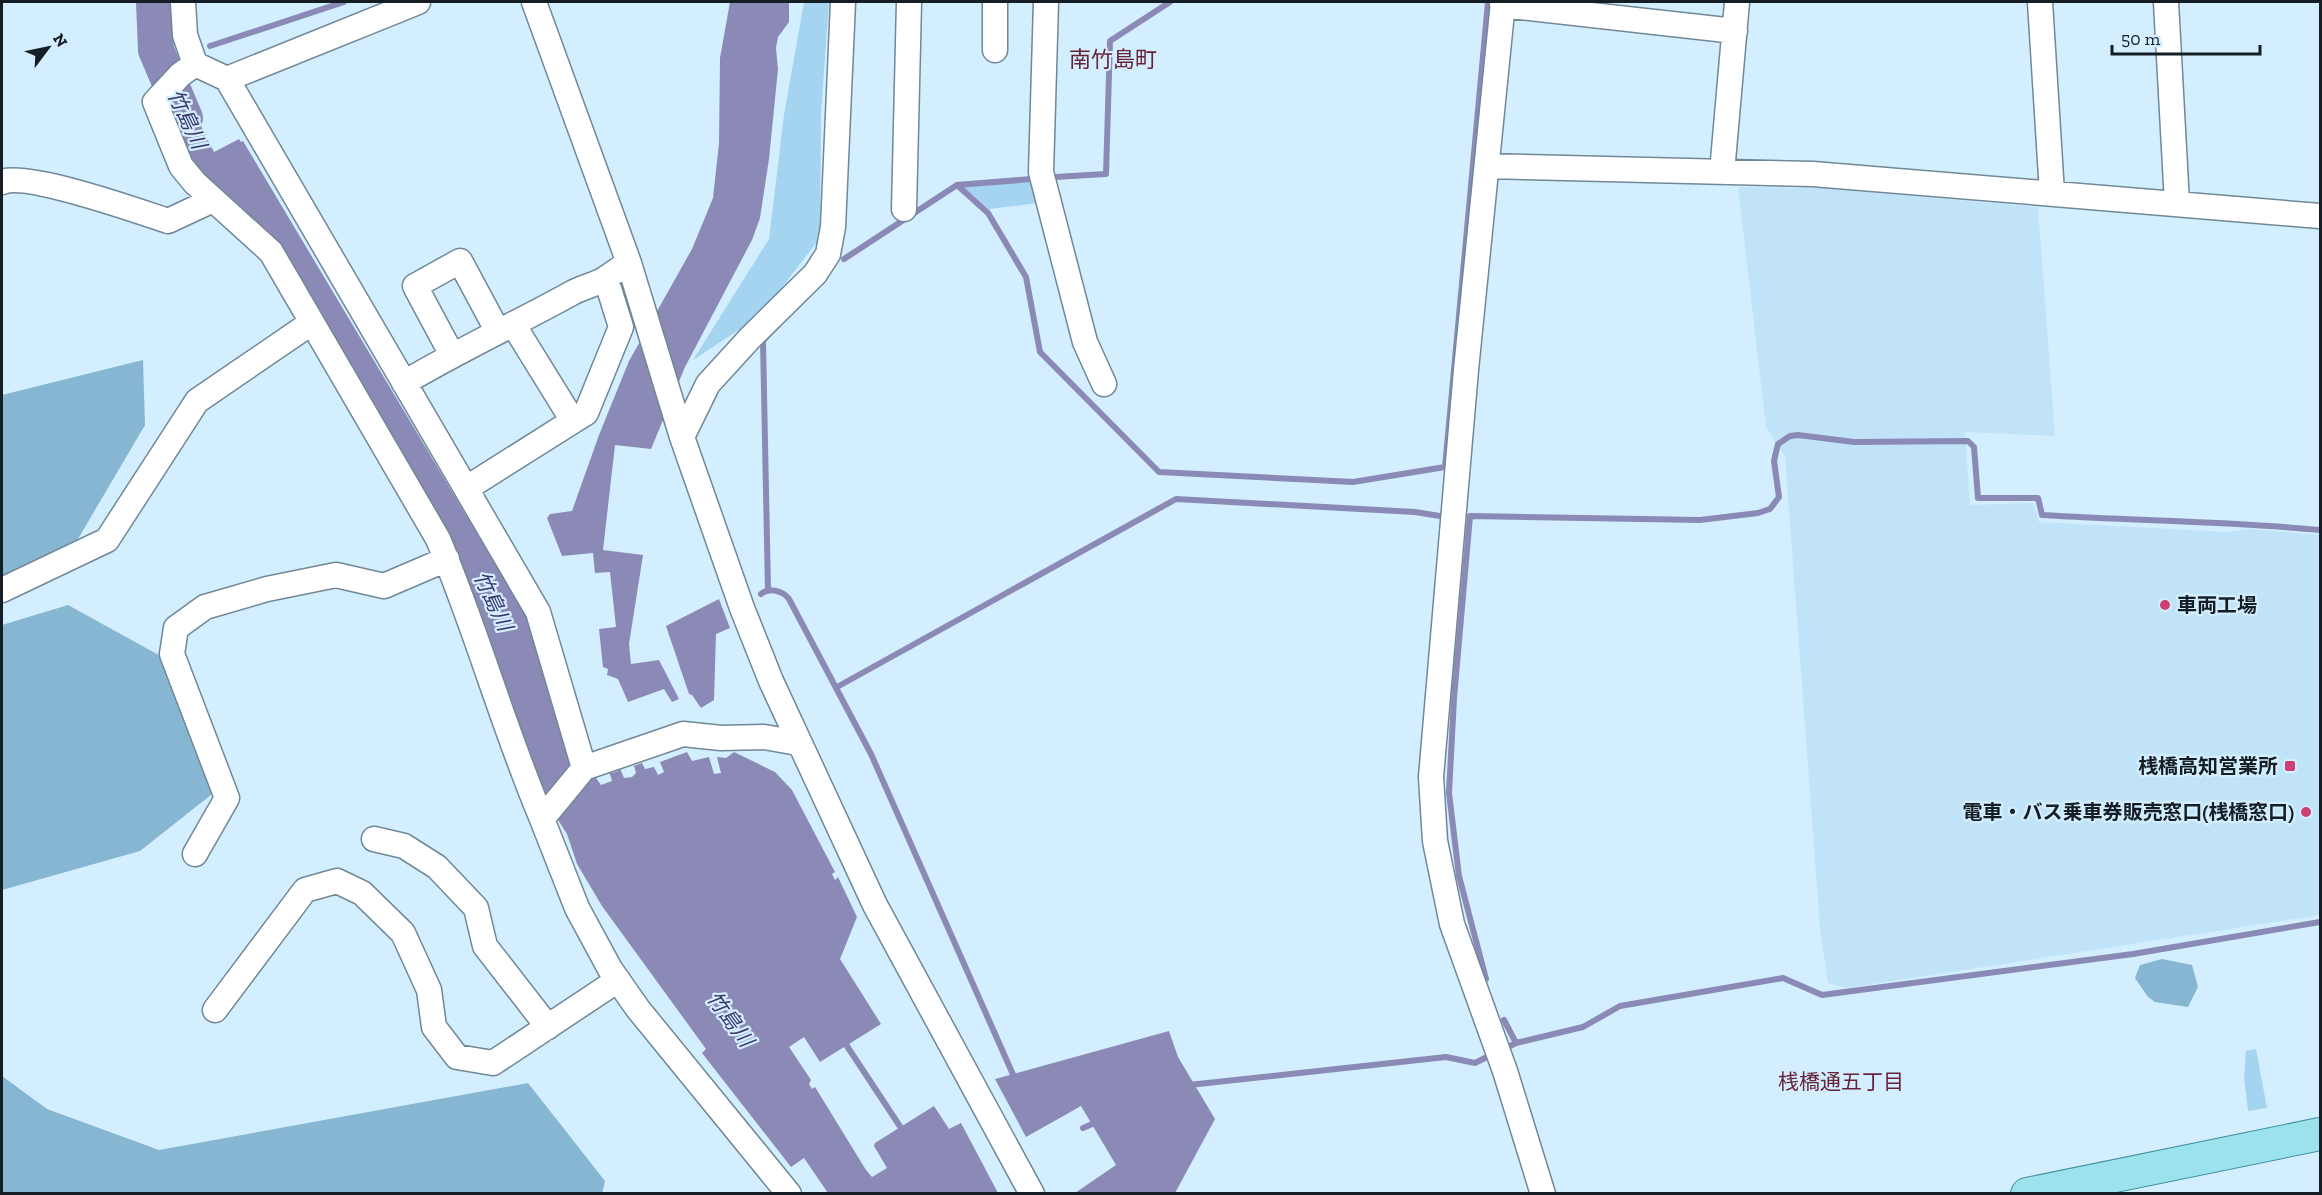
<svg xmlns="http://www.w3.org/2000/svg" width="2322" height="1195" font-family="'Zilla Slab','Noto Sans JP',serif">
	<style>
		.built { fill: #c1e3f7 }
		.green { fill: #a4d4ef }
		.forest { fill: #86b6d2 }
		.water { fill: #8b8ab6 }
		.lines { fill: none; stroke-linecap: round; stroke-linejoin: round }
		.stream { stroke: #8b8ab6; stroke-width: 6 }
		.river { stroke: #8b8ab6; stroke-width: 36 }
		.minor-casing { stroke: #708897; stroke-width: 27 }
		.major-casing { stroke: #41919e; stroke-width: 34 }
		.minor { stroke: #fff; stroke-width: 24 }
		.major { stroke: #9be2ec; stroke-width: 32 }
		.poi-dot { fill: #cd4071; stroke: #d3eefe; stroke-width: 2 }
		.labels { text-anchor: middle; stroke-width: 4.5; stroke-linejoin: round; paint-order: stroke }
		.poi-label { font-size: 20px; font-weight: bold; fill: #151e24; stroke: #d3eefe; text-anchor: end }
		.water-label { font-size: 21px; font-style: italic; fill: #3b346d; stroke: #d3eefe }
		.neighbourhood-label { font-size: 21px; fill: #672339; stroke: #d3eefe }
		.quarter-label { font-size: 22px; fill: #672339; stroke: #d3eefe }
	</style>
	<rect width="100%" height="100%" fill="#d3eefe"/>
	<path class="built" d="M1738,187L1821,188L2038,207L2055,436L1965,432L1970,505L2033,503L2039,522L2228,532L2250,529L2320,535V915L1847,988L1828,983L1820,928L1785,457L1766,427Z"/>
	<path class="green" d="M804,2H829L821,115L820,238L760,316L693,360L769,239L784,115Z
		M1032,180L1037,203L989,209L962,186Z
		M2256,1049L2267,1108L2248,1111L2244,1077L2246,1051Z"/>
	<path class="forest" d="M143,360L145,425L75,544L2,601V395Z
		M68,605L166,659L216,791L140,851L2,890V625Z
		M2162,959L2192,965L2198,987L2188,1007L2155,1002L2148,997L2135,978L2140,965Z
		M2,1076L47,1109L159,1150L528,1083L605,1181L602,1194L2,1193Z"/>
	<path class="water" d="M730,2H789V22L778,37L776,48L778,69L769,159L760,218L752,240L685,367L651,449L615,445L603,550L643,555L629,644L631,664L659,660L679,699L672,702L664,689L628,702L618,679L607,675L608,669L603,667L599,629L616,627L610,572L595,573L593,553L562,556L547,518L550,514L572,511L599,435L629,361L692,249L713,198L719,143L720,58Z
		M182,88L214,152L239,139L241,142L243,141L528,619L592,787L589,779L594,775L601,785L612,781L609,771L612,773L618,771L619,766L624,778L632,777L636,773L634,766L642,763L645,769L654,767L658,775L664,772L660,762L687,752L692,761L709,757L714,774L721,773L717,757L726,758L734,752L775,772L792,790L835,872L832,874L835,880L838,877L857,917L840,959L881,1024L820,1062L804,1037L789,1047L811,1080L809,1084L812,1089L815,1087L866,1170L872,1177L887,1168L874,1146L875,1143L934,1106L949,1129L961,1123L998,1193H828L804,1158L791,1167L702,1053L706,1049L602,906L577,864L567,834L545,800L458,555L364,400L195,168L164,107Z
		M719,599L730,628L716,634L714,700L701,708L692,695L689,694L666,626Z
		M1169,1031L1178,1057L1215,1119L1175,1193H1075L1116,1165L1081,1106L1026,1137L995,1079Z"/>
	<g class="lines">
		<path class="stream" d="M210,46L344,2
			M161,64L174,60
			M1055,177L1106,174L1110,41L1170,2
			M957,185L988,213L1026,277L1040,352L1159,472L1353,482L1445,467L1488,2
			M844,259L957,185L1032,179
			M767,336L763,341L768,591
			M761,594C769,587 783,591 789,599L871,754L1015,1079
			M837,687L1176,499L1415,512L1440,516
			M1486,979L1459,876L1449,793L1454,698L1470,516L1700,520L1758,513L1770,509L1779,497L1774,461L1778,444L1790,436L1798,435L1854,442L1968,441L1974,447L1978,498H2038L2042,515C2135,521 2228,521 2320,530
			M1504,1020L1516,1043
			M843,1040L905,1134
			M1502,1050L1516,1043L1583,1027L1620,1006L1783,978L1822,995L2133,954L2320,922
			M1189,1085L1446,1057L1475,1063L1493,1054
			M1083,1128L1099,1121"/>
		<path class="river" d="M154,2L156,50L185,118"/>
		<defs>
			<path id="minor" d="M183,2L185,35L195,64L227,79L538,612L584,768
				M534,2L629,263L682,437L742,608L771,681L875,905L1032,1194
				M995,2V50
				M1046,2L1041,172L1085,342L1104,384
				M1503,2L1466,370L1431,777L1435,841L1452,924L1505,1071L1543,1194
				M2040,2L2052,193
				M2166,2L2177,203
				M1502,5L1735,31
				M195,64L180,75L155,102L181,166L195,183L271,252L438,539C477,631 503,727 542,819L584,768L683,734L721,738L764,737L798,743
				M227,79L418,2
				M1488,166L1813,174L2320,216
				M1722,172L1737,2
				M2,182C27,172 138,211 168,221L213,200
				M904,209L909,2
				M452,355L415,286L460,261L497,330
				M404,383C459,350 516,324 572,293C582,287 598,284 606,278C614,273 619,268 629,263
				M573,421L586,413L621,327L606,279
				M682,437L708,384L750,338L815,274L828,254L833,227L843,2
				M467,488L573,421L513,324
				M2,590L107,540L197,401L311,323
				M542,819L577,908L610,969L638,1009L789,1194
				M374,839L404,846L437,867L476,908L485,946L548,1027
				M195,854L227,798L172,654L176,628L205,607L267,589L336,575L384,586L447,559
				M215,1010L305,890L337,881L362,893L403,933L429,990L434,1027L457,1057L493,1063L618,980"/>
			<path id="major" d="M2027,1194L2320,1134"/>
		</defs>
		<use href="#minor" class="minor-casing"/>
		<use href="#major" class="major-casing"/>
		<use href="#minor" class="minor"/>
		<use href="#major" class="major"/>
	</g>
	<g class="poi-dot">
		<circle cx="2165" cy="605" r="6"/>
		<rect x="2284" y="760" width="12" height="12" rx="3"/>
		<circle cx="2306" cy="812" r="6"/>
	</g>
	<g class="labels">
		<g class="poi-label">
			<text x="2177" y="612" text-anchor="start">車両工場</text>
			<text x="2278" y="773">桟橋高知営業所</text>
			<text x="2294" y="819">電車・バス乗車券販売窓口(桟橋窓口)</text>
		</g>
		<g class="water-label">
			<text transform="translate(187 119) rotate(65)" y="7">竹島川</text>
			<text transform="translate(493 601) rotate(65)" y="7">竹島川</text>
			<text transform="translate(730 1019) rotate(54)" y="7">竹島川</text>
		</g>
		<g class="neighbourhood-label">
			<text x="1841" y="1089">桟橋通五丁目</text>
		</g>
		<g class="quarter-label">
			<text x="1113" y="67">南竹島町</text>
		</g>
	</g>
	<rect width="2322" height="1195" fill="none" stroke="#151e24" stroke-width="6"/>
	<g transform="translate(48 48) rotate(58)" stroke="#d3eefe" stroke-width="4.5" paint-order="stroke">
	<path d="M0-4.5L10 22L0 15L-10 22Z" fill="#151e24"/>
	<text y="-9" font-size="16" font-weight="bold" text-anchor="middle" fill="#151e24">N</text>
	</g>
	<path d="M2112 45v9h148v-9" fill="none" stroke="#151e24" stroke-width="3"/>
	<text x="2121" y="45" font-size="18" fill="#151e24" stroke="#d3eefe" stroke-width="4.5" paint-order="stroke">50 m</text>
</svg>
